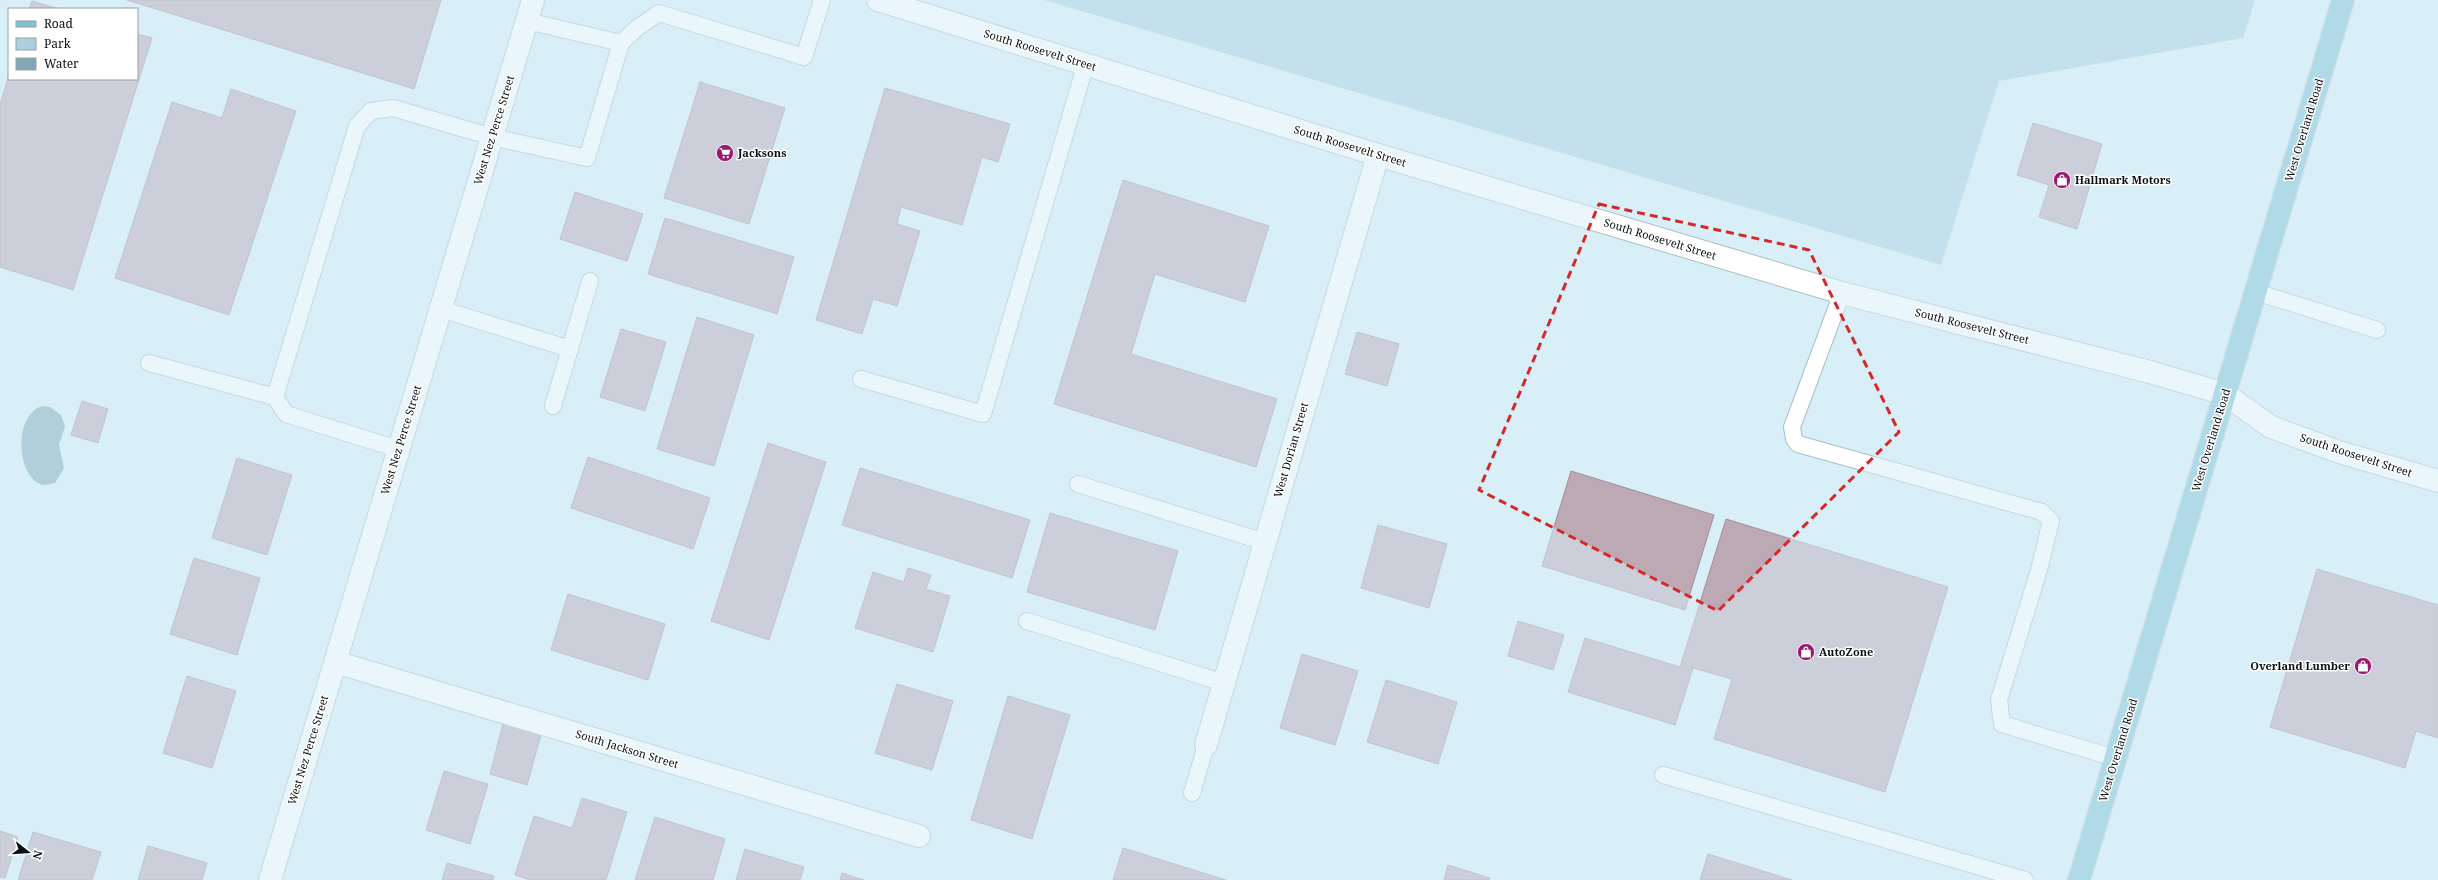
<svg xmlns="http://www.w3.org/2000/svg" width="2438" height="880" font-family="'Noto Serif',serif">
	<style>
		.green { fill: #aacfdd }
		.water { fill: #81a8b7 }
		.building { fill: #bda9b3; stroke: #a18f98 }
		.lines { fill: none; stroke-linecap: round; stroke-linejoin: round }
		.service-casing { stroke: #a9bec6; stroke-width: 18 }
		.minor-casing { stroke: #a9bec6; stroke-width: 24 }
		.tertiary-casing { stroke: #a9bec6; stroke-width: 24 }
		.primary-casing { stroke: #cecfd0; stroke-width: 24 }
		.service { stroke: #fff; stroke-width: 16 }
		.minor { stroke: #fff; stroke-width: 22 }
		.tertiary { stroke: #fff; stroke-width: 22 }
		.primary { stroke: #81c1d4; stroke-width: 22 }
		.marked { fill: none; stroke: #d62828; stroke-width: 3; stroke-dasharray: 8 5; stroke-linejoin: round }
		.labels { text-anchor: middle; stroke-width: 3; stroke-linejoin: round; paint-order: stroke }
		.street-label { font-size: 11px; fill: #080f12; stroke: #fff }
		.poi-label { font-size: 11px; font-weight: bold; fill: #080f12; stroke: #fff; text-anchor: start }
	</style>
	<rect width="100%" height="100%" fill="#d9eff8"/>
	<path class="green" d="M1044,0H2255L2243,38L1999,81L1941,265Z"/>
	<path class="water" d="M42,406L50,407L61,415L65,426L59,445L64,468L55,483C50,484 44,486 40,484C16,473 14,415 42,406Z"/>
	<path class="building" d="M127,0H441L414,89Z
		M32,1L59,9H29Z
		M137,34L152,38L73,290L0,267V104L9,75V79H137Z
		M700,82L785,108L749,224L664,198Z
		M885,88L1010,124L998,162L982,157L962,225L901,207L897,224L920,231L897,306L873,299L862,334L816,320Z
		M231,89L296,111L229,315L115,278L172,102L222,118Z
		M2033,123L2102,144L2077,229L2039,217L2049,185L2017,175Z
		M1123,180L1269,226L1245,302L1155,274L1131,354L1277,399L1256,467L1054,404Z
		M575,192L643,214L627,261L560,239Z
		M665,218L794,257L777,314L648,274Z
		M697,317L754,335L714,466L657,449Z
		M621,329L666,342L645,411L600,397Z
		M1357,332L1399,344L1387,386L1345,374Z
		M82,401L108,409L98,443L71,435Z
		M768,443L826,462L769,640L711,621Z
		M588,457L710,498L693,549L571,508Z
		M237,458L292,475L267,555L212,538Z
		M860,468L1030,520L1012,578L842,525Z
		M1571,471L1714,515L1685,610L1542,566Z
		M1050,513L1178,551L1155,630L1027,592Z
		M1726,519L1948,587L1885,792L1714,739L1732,679L1693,668L1675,725L1568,692L1585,638L1680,667Z
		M1378,525L1447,544L1429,608L1361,588Z
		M194,558L260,578L237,655L170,634Z
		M908,568L931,575L926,589L950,596L933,652L855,628L873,572L904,582Z
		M2317,569L2438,605V738L2416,731L2405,768L2270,727Z
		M568,594L665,624L648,680L551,650Z
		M1518,621L1564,635L1553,670L1508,656Z
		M1302,654L1358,671L1335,745L1280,728Z
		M187,676L236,691L212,768L163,753Z
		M1386,680L1457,702L1438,764L1367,742Z
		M897,684L953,701L932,770L875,753Z
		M1008,696L1070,715L1032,839L971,820Z
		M503,724L541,735L527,785L490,774Z
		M444,771L488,784L470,844L426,830Z
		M582,798L627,812L606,880H530L515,875L534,816L572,828Z
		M655,817L725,839L713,880H635Z
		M0,831L18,837L5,878L0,877Z
		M33,832L101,852L92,880H18Z
		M148,846L207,863L202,880H138Z
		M1123,848L1226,880H1113Z
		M745,849L804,867L800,880H736Z
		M1708,854L1792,880H1700Z
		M447,863L494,876L493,880H442Z
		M1448,865L1490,878L1489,880H1444Z
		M842,873L864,880H840Z"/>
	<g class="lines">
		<defs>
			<path id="service" d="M527,21L621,43
				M2256,292L2377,330
				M1842,293L1792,427L1794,439L1798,444L2042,512L2051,521L2039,570L1999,700L2002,724L2115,758
				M441,309L570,349
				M149,363L275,397
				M861,379L983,414L1086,63
				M553,406L590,281
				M398,449L286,414L275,397L357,126L371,111L393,108L492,137L587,158L621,43L637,28L659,13L804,57L822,0
				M1078,484L1265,542
				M1027,621L1224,683
				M1663,775L2025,880
				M1192,793L1206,745"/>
			<path id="minor" d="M335,662L919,836
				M1206,745L1378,155
				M270,880L533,0"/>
			<path id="tertiary" d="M878,0L1378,155L1842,293L2150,372L2225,394L2271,427L2339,452L2438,481"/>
			<path id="primary" d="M2079,880L2343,0"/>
		</defs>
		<use href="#service" class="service-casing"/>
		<use href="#minor" class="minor-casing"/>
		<use href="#tertiary" class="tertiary-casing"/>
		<use href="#primary" class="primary-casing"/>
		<use href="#service" class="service"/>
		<use href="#minor" class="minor"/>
		<use href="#tertiary" class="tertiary"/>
		<use href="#primary" class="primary"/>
	</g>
	<path d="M0 0H2438V880H0ZM1599,204L1809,250L1899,432L1718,611L1479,490Z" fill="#d9eff8" fill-opacity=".55" fill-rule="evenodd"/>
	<path class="marked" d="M1599,204L1809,250L1899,432L1718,611L1479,490Z"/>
	<defs>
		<symbol id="supermarket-disc" viewBox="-11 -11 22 22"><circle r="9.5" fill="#991b71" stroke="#fff"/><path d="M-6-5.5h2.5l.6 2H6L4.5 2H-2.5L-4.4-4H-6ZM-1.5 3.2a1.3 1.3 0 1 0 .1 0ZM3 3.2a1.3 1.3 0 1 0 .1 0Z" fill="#fff"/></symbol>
		<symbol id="shop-disc" viewBox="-11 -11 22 22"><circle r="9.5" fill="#991b71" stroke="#fff"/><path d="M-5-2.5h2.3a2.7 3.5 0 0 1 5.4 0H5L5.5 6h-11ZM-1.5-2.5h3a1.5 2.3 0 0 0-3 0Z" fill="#fff"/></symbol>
	</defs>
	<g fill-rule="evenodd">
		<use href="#supermarket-disc" x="715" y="143" width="20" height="20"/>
		<use href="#shop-disc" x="2052" y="170" width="20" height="20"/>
		<use href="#shop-disc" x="1796" y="642" width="20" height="20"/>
		<use href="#shop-disc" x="2353" y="656" width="20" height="20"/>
	</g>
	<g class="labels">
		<g class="street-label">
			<text transform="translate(1040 50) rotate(17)" y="4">South Roosevelt Street</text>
			<text transform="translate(494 130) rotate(-73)" y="4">West Nez Perce Street</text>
			<text transform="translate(2304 130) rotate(-73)" y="4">West Overland Road</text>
			<text transform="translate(1350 146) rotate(17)" y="4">South Roosevelt Street</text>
			<text transform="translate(1660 239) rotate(17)" y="4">South Roosevelt Street</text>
			<text transform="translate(1972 326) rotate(14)" y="4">South Roosevelt Street</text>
			<text transform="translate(401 440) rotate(-73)" y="4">West Nez Perce Street</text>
			<text transform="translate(2211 440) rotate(-73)" y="4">West Overland Road</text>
			<text transform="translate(1291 450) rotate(-74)" y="4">West Dorian Street</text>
			<text transform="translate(2356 455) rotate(18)" y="4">South Roosevelt Street</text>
			<text transform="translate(627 749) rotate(17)" y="4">South Jackson Street</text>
			<text transform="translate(308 750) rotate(-73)" y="4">West Nez Perce Street</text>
			<text transform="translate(2118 750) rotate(-73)" y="4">West Overland Road</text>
		</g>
		<g class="poi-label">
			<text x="738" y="157">Jacksons</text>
			<text x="2075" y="184">Hallmark Motors</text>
			<text x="1819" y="656">AutoZone</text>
			<text x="2350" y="670" text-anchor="end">Overland Lumber</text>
		</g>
	</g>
	<rect x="8" y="8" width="130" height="72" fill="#ffffff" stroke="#9c9fa0"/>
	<rect x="16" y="21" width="20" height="6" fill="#81c1d4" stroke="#9c9fa0"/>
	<text x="44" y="28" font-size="12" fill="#080f12">Road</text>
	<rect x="16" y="38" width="20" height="12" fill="#aacfdd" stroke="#9c9fa0"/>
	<text x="44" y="48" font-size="12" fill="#080f12">Park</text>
	<rect x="16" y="58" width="20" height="12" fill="#81a8b7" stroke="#9c9fa0"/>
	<text x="44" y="68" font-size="12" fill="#080f12">Water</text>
	<g transform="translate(28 852) rotate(107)" stroke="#ffffff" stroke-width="3" paint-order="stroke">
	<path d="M0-3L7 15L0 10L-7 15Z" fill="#080f12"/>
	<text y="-6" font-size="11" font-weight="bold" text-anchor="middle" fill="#080f12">N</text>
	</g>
</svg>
